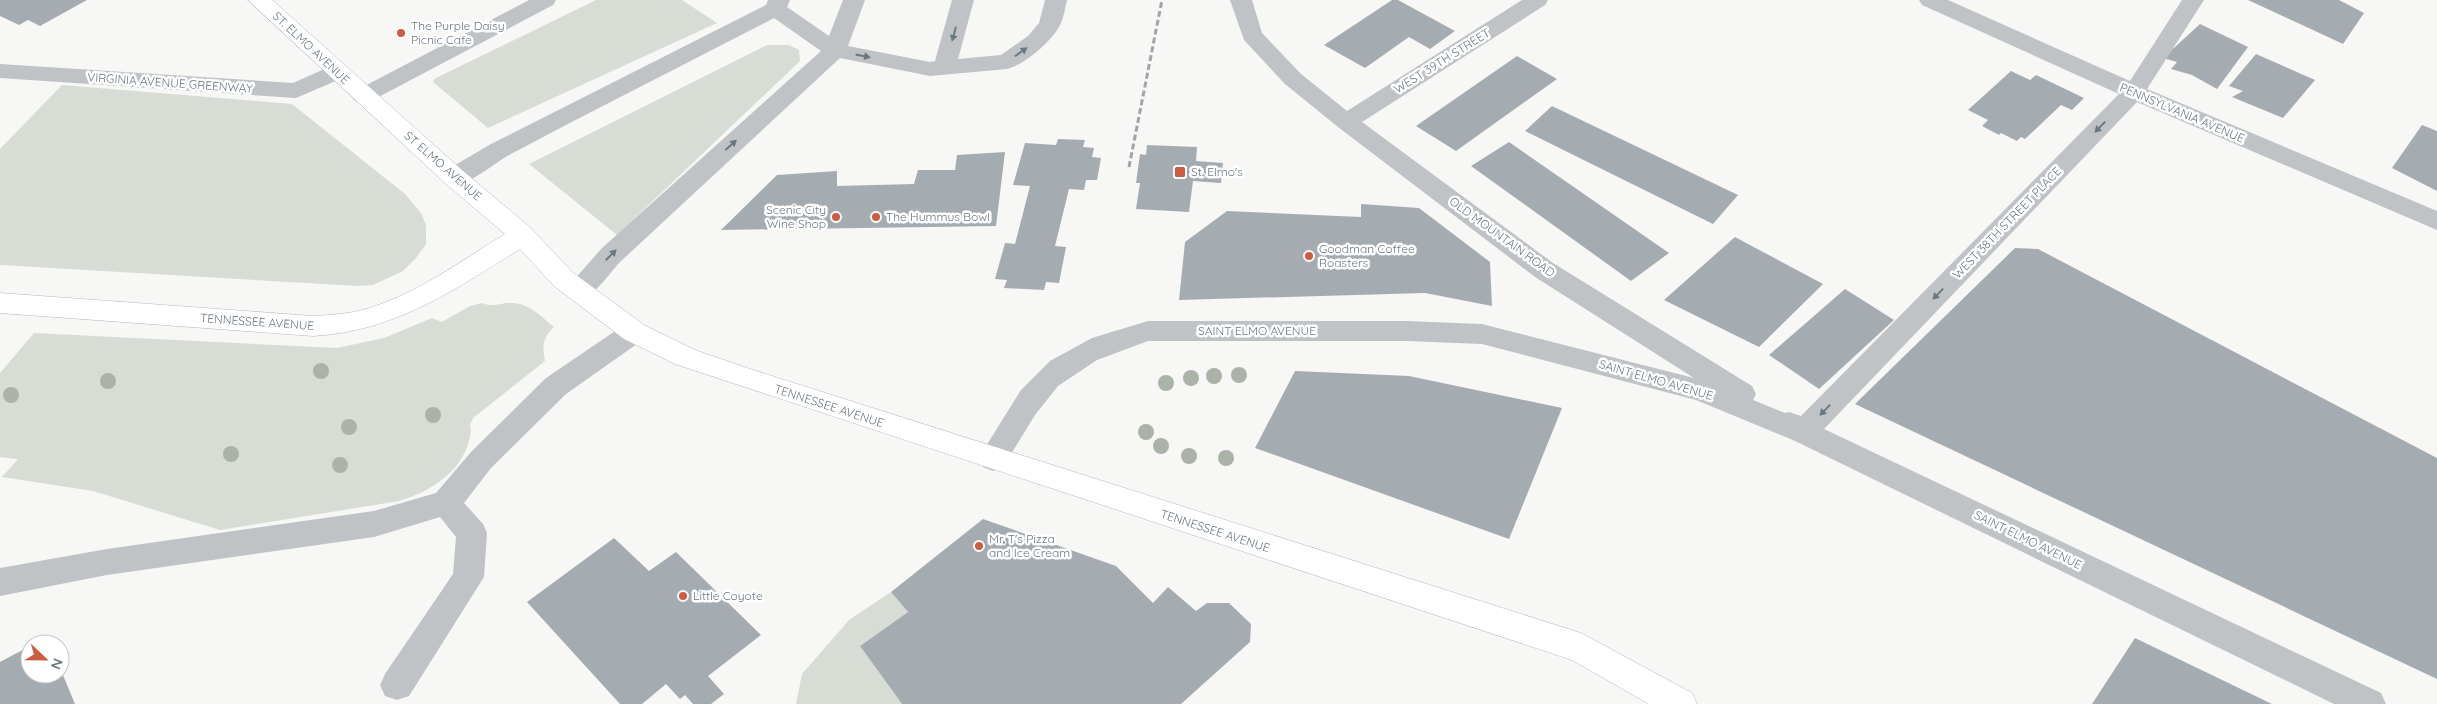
<svg xmlns="http://www.w3.org/2000/svg" width="2437" height="704" font-family="Quicksand,sans-serif">
	<style>
		.green { fill: #d7dcd5 }
		.building { fill: #a5acb1 }
		.lines { fill: none; stroke-linecap: round; stroke-linejoin: round }
		.major-casing { stroke: #b3b7ba; stroke-width: 1 }
		.minor { fill: #bfc3c6; fill-rule: evenodd }
		.major { fill: #fff; fill-rule: evenodd }
		.rail { stroke: #9fa5aa; stroke-width: 3; stroke-dasharray: 6 3; stroke-linecap: butt }
		.tree { fill: #abb2a7 }
		.oneway { fill: #6a7882 }
		.poi-dot { fill: #cd5c40; stroke: #fff; stroke-width: 2 }
		.labels { text-anchor: middle; stroke-width: 5; stroke-linejoin: round; paint-order: stroke }
		.poi-label { font-size: 12px; fill: #6a7882; stroke: #fff; text-anchor: start }
		.street-label { font-size: 12px; fill: #6a7882; stroke: #fff }
	</style>
	<rect width="100%" height="100%" fill="#f7f7f5"/>
	<path class="green" d="M596,0H682L717,23L488,128L433,82L434,79Z
		M767,45H789L799,50L800,61L617,235L529,164Z
		M62,85L292,104L405,194L421,213L426,225V244L416,258L403,271L373,285L357,286L0,265V149Z
		M482,303C493,308 502,302 513,303C530,304 542,317 554,327C543,337 542,346 545,361L473,418L470,425C472,432 470,437 468,444C459,474 427,493 399,501L220,530L93,491L2,477L18,459L0,457V373L34,333L337,348L384,338L432,318L442,322L470,306Z
		M891,592L908,612L860,646L902,704H796L802,674L849,620Z"/>
	<path class="building" d="M0,0H87L40,26L28,20L19,25L0,16Z
		M1392,0H1398L1455,31L1430,49L1409,37L1365,68L1324,45Z
		M2248,0H2339L2364,13L2343,44Z
		M2200,24L2248,47L2217,89L2192,75L2171,69L2177,62L2163,58Z
		M2256,54L2315,80L2283,118L2232,97L2243,91L2229,86Z
		M1517,56L1557,79L1456,151L1416,126Z
		M2011,71L2030,80L2036,75L2084,98L2072,110L2061,105L2025,139L2021,137L2017,141L2001,133L1999,135L1982,126L1988,120L1968,110Z
		M1552,106L1738,195L1713,224L1525,131Z
		M2422,125L2437,131V191L2392,168Z
		M1058,139L1085,140L1083,147L1094,148L1092,157L1101,158L1097,180H1086L1084,190L1069,189L1055,246L1066,247L1059,283L1046,282L1044,290L1004,288L1007,280L995,279L1005,243L1015,244L1030,186L1013,185L1025,143L1056,145Z
		M1509,142L1669,253L1631,281L1471,166Z
		M1147,145L1197,147L1196,161L1223,163L1221,183L1193,181L1189,212L1136,209L1140,183H1136L1140,154L1146,155Z
		M1005,152L996,226L721,230L777,175L837,171V186L914,184L918,170H955L957,155Z
		M1361,204L1419,208L1490,262L1492,306L1425,293L1179,300L1185,242L1227,211L1361,217Z
		M1735,237L1823,284L1759,347L1664,300Z
		M2015,248L2038,249L2437,458V679L1855,404Z
		M1845,289L1894,320L1819,389L1769,355Z
		M1295,371L1409,376L1562,408L1509,539L1255,448Z
		M983,519L1116,566L1153,603L1168,587L1196,611L1207,603H1229L1251,624L1250,642L1181,704H902L860,646L908,612L891,592Z
		M614,538L649,571L676,552L761,635L708,676L724,694L711,704H693L685,695L680,699L666,684L642,704H620L527,602Z
		M47,636L50,644H33Z
		M2135,638L2272,704H2092Z
		M30,646V674H60V668L75,704H0V662Z"/>
	<g class="lines">
		<defs>
			<path id="major" d="M248,0H272L463,171L532,229L572,272L644,325L695,350L750,369L1581,633L1692,693L1697,704H1649L1572,660L675,364L624,339L554,286L520,249C452,291 396,331 313,336L0,313V293L313,316C331,315 349,314 366,309C417,294 461,261 505,234L445,183Z"/>
		</defs>
		<use href="#major" class="major-casing"/>
		<path class="minor" d="M529,0H556L553,5L371,101L363,103L355,101L351,96L355,91Z
			M768,0H790L787,7L829,36L843,0H865L848,46L930,62L935,61L952,0H974L958,59L1001,55L1028,36L1039,23L1045,0H1067C1065,8 1064,16 1061,23C1054,40 1024,65 1007,69L930,76L840,58L620,262C606,277 591,304 569,297L565,290L602,248L821,51L774,18C686,64 597,108 509,155C491,165 467,189 445,183L442,177L445,171L491,144L766,5Z
			M1230,0H1252L1262,33L1301,74L1347,111L1522,0H1548L1545,5L1362,122L1553,263L1752,386L1756,394L1753,400L1785,413L1789,412L1801,416L2119,94L1922,5L1919,0H1948L2130,81L2182,0H2204L2147,89L2437,211V230L2137,102L1824,429L2381,693L2386,704H2334L1793,440L1696,400L1482,344L1406,341H1148L1097,360L1058,386L1035,415L1003,467L993,471L983,467L978,459L983,451L1021,390L1050,361L1092,338L1148,321H1406L1482,324L1694,378L1535,277L1338,127L1285,84L1244,40Z
			M0,64L293,83L329,67L337,65L345,67L348,72L345,77L296,98L0,78Z
			M634,322L644,325L648,332L644,339L566,394L491,468L464,503L483,524L487,533L484,577L409,696L397,700L385,696L380,685L385,674L453,574L456,537L440,517L374,537L107,575L0,596V568L107,549L374,511L436,493L471,452L546,378L624,325Z"/>
		<use href="#major" class="major"/>
		<path class="rail" d="M1129,167L1162,0"/>
	</g>
	<g class="tree">
		<circle cx="321" cy="371" r="8"/>
		<circle cx="1239" cy="375" r="8"/>
		<circle cx="1214" cy="376" r="8"/>
		<circle cx="1191" cy="378" r="8"/>
		<circle cx="108" cy="381" r="8"/>
		<circle cx="1166" cy="383" r="8"/>
		<circle cx="11" cy="395" r="8"/>
		<circle cx="433" cy="415" r="8"/>
		<circle cx="349" cy="427" r="8"/>
		<circle cx="1146" cy="432" r="8"/>
		<circle cx="1161" cy="446" r="8"/>
		<circle cx="231" cy="454" r="8"/>
		<circle cx="1189" cy="456" r="8"/>
		<circle cx="1226" cy="458" r="8"/>
		<circle cx="340" cy="465" r="8"/>
	</g>
	<defs><path id="oneway-solid" d="M-6-.8H1V-3.2L6.5 0L1 3.2V.8H-6Z" transform="scale(1.25)"/></defs>
	<g class="oneway">
		<use href="#oneway-solid" transform="translate(954 34) rotate(105)"/>
		<use href="#oneway-solid" transform="translate(1021 52) rotate(-35)"/>
		<use href="#oneway-solid" transform="translate(863 56) rotate(11)"/>
		<use href="#oneway-solid" transform="translate(2100 127) rotate(134)"/>
		<use href="#oneway-solid" transform="translate(731 145) rotate(-42)"/>
		<use href="#oneway-solid" transform="translate(611 255) rotate(-45)"/>
		<use href="#oneway-solid" transform="translate(1938 294) rotate(134)"/>
		<use href="#oneway-solid" transform="translate(1825 410) rotate(134)"/>
	</g>
	<g class="poi-dot">
		<circle cx="401" cy="33" r="5"/>
		<rect x="1174" y="166" width="12" height="12" rx="2.5"/>
		<circle cx="836" cy="217" r="5"/>
		<circle cx="876" cy="217" r="5"/>
		<circle cx="1309" cy="256" r="5"/>
		<circle cx="979" cy="546" r="5"/>
		<circle cx="683" cy="596" r="5"/>
	</g>
	<g class="labels">
		<g class="poi-label">
			<text x="411" y="30">The Purple Daisy<tspan x="411" dy="14">Picnic Cafe</tspan></text>
			<text x="1191" y="176">St. Elmo's</text>
			<text x="826" y="214" text-anchor="end">Scenic City<tspan x="826" dy="14">Wine Shop</tspan></text>
			<text x="886" y="221">The Hummus Bowl</text>
			<text x="1319" y="253">Goodman Coffee<tspan x="1319" dy="14">Roasters</tspan></text>
			<text x="989" y="543">Mr. T's Pizza<tspan x="989" dy="14">and Ice Cream</tspan></text>
			<text x="693" y="600">Little Coyote</text>
		</g>
		<g class="street-label">
			<text transform="translate(311 48) rotate(43)" y="4">ST. ELMO AVENUE</text>
			<text transform="translate(1442 61) rotate(-32)" y="4">WEST 39TH STREET</text>
			<text transform="translate(170 83) rotate(4)" y="4">VIRGINIA AVENUE GREENWAY</text>
			<text transform="translate(2182 113) rotate(23)" y="4">PENNSYLVANIA AVENUE</text>
			<text transform="translate(443 166) rotate(41)" y="4">ST ELMO AVENUE</text>
			<text transform="translate(2007 223) rotate(-46)" y="4">WEST 38TH STREET PLACE</text>
			<text transform="translate(1502 237) rotate(36)" y="4">OLD MOUNTAIN ROAD</text>
			<text transform="translate(257 322) rotate(4)" y="4">TENNESSEE AVENUE</text>
			<text x="1257" y="335">SAINT ELMO AVENUE</text>
			<text transform="translate(1656 380) rotate(16)" y="4">SAINT ELMO AVENUE</text>
			<text transform="translate(829 406) rotate(18)" y="4">TENNESSEE AVENUE</text>
			<text transform="translate(1215 531) rotate(18)" y="4">TENNESSEE AVENUE</text>
			<text transform="translate(2028 540) rotate(26)" y="4">SAINT ELMO AVENUE</text>
		</g>
	</g>
	<g transform="translate(45 659) rotate(112)"><circle r="24" fill="#ffffff" stroke="#c3c9cd"/>
	<path d="M0-4L9 19L0 12L-9 19Z" fill="#cd5c40"/>
	<text y="-8" font-size="14" font-weight="bold" text-anchor="middle" fill="#6a7882">N</text>
	</g>
</svg>
